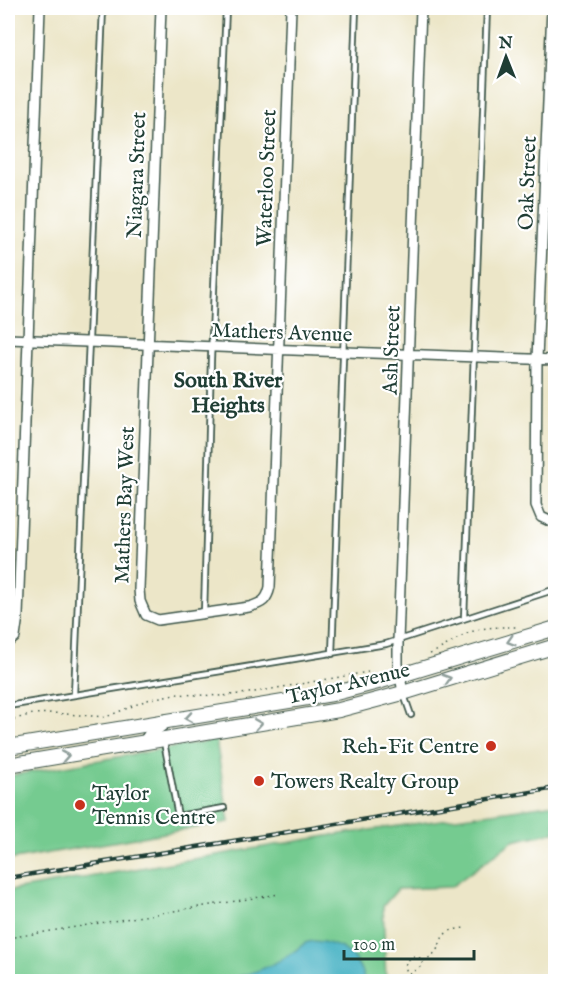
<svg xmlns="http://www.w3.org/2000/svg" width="563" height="989" font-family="'IM FELL English',serif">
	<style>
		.green { fill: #74cb90; stroke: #4a8462; stroke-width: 1.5 }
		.water { fill: #48b3c5; stroke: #34787c; stroke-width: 1.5 }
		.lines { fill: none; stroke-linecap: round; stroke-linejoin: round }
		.service-casing { stroke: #3e564a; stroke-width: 8 }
		.minor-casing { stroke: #3e564a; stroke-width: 12 }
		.tertiary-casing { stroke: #3e564a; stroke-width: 15 }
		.secondary-casing { stroke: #3e564a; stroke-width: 16 }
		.path { stroke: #3e564a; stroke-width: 1.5; stroke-dasharray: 1.5 4.5; stroke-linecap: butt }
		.service { stroke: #fff; stroke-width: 4.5 }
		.minor { stroke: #fff; stroke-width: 9 }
		.tertiary { stroke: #fff; stroke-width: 12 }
		.secondary { stroke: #fff; stroke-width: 14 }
		.rail-casing { stroke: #1f3d34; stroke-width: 4.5 }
		.rail { stroke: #fff; stroke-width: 2; stroke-dasharray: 7; stroke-linecap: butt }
		.oneway { stroke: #8f9e9a }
		.poi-dot { fill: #c8321e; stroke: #fff; stroke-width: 2 }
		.labels { text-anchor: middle; stroke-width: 4.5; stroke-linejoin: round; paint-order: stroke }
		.street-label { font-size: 21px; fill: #1f3d34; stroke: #fff }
		.poi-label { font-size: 21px; fill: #1f3d34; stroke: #fff; text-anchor: start }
		.neighbourhood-label { font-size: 22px; font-weight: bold; fill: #1f3d34; stroke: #fff }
	</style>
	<rect width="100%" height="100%" fill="#fff"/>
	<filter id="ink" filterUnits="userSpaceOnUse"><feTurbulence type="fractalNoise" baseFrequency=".0167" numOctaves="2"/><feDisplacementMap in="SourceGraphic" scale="12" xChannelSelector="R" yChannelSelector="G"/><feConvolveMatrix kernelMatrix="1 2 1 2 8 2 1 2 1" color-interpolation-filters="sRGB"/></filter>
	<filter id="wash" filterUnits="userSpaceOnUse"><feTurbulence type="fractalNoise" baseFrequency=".008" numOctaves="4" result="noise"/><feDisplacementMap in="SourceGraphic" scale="24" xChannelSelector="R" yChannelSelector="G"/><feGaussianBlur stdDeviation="1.35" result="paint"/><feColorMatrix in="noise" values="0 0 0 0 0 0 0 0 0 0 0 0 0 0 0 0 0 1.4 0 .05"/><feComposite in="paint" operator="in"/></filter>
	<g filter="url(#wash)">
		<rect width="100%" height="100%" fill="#ece6c8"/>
		<path class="green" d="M216,740L229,822L8,860V776Z
			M555,804V832L513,841L451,887L398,889L383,906L386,981L8,982V891L327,836Z"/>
		<path class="water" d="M313,941C340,942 358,955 365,981H208C243,979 278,966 305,943Z
			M135,975L167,977L189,981H105L120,976Z"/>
	</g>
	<g filter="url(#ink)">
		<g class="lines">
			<defs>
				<path id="service" d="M204,614L211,359L226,8
					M464,618L487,8
					M332,654L356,8
					M74,695L103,8
					M404,695L411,715
					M8,706L386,644L556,589
					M164,742L178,816L224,808"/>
				<path id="minor" d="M161,8L139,589L140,601L146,615L158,620L249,607C263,603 267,600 270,587L291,8
					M552,8L537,359L536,505L541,517L556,524
					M8,339L556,360
					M8,643L15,637L18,616L40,8
					M403,693L398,664V641L421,8"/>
				<path id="tertiary" d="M145,742L152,732L167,721"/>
				<path id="secondary" d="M8,747L332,694L378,682L556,628
					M8,765L339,710L403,693L556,646"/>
			</defs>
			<use href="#service" class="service-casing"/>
			<use href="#minor" class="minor-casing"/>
			<use href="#tertiary" class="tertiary-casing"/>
			<use href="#secondary" class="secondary-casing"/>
			<path class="path" d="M430,654C441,649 450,643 460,637C479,626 497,627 518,627
				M8,721L33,714L52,713L106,717L147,700L174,694L222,696L249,693L368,672
				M8,938L279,894
				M423,961C451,948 429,930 466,928
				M409,974L423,965L420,958L413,956L406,962L405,968L409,974L410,982"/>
			<use href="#service" class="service"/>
			<use href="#minor" class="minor"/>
			<use href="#tertiary" class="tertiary"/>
			<use href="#secondary" class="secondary"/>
			<defs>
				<path id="rail" d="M8,878L556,788"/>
			</defs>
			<use href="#rail" class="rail-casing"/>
			<use href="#rail" class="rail"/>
		</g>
		<defs><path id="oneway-chevron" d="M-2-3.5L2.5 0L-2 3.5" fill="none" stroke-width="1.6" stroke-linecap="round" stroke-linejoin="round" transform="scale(1.5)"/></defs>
		<g class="oneway">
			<use href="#oneway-chevron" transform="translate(511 641) rotate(163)"/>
			<use href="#oneway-chevron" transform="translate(447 679) rotate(-17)"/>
			<use href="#oneway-chevron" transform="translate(189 718) rotate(171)"/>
			<use href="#oneway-chevron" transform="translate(258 724) rotate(-9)"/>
			<use href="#oneway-chevron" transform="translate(65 756) rotate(-10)"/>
		</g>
	</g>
	<g class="poi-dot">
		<circle cx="491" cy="746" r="6"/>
		<circle cx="259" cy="781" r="6"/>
		<circle cx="80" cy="805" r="6"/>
	</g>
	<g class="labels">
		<g class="street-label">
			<text transform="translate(136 175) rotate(-88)" y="7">Niagara Street</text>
			<text transform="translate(266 178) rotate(-88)" y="7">Waterloo Street</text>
			<text transform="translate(527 183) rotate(-88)" y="7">Oak Street</text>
			<text transform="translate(282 332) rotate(2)" y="7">Mathers Avenue</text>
			<text transform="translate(391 350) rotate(-88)" y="7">Ash Street</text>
			<text transform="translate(124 505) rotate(-88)" y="7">Mathers Bay West</text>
			<text transform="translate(348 683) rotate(-13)" y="7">Taylor Avenue</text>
		</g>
		<g class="poi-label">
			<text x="479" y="753" text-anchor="end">Reh-Fit Centre</text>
			<text x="271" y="788">Towers Realty Group</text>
			<text x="92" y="800">Taylor<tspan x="92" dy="24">Tennis Centre</tspan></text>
		</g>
		<g class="neighbourhood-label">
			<text x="228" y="387">South River<tspan x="228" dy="25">Heights</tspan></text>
		</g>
	</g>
	<rect width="563" height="989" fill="none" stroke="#fff" stroke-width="30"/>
	<g transform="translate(506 57) rotate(359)" stroke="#ffffff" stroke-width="4.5" paint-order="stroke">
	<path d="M0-4.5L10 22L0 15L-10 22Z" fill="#1f3d34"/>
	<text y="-9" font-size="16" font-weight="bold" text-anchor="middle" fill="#1f3d34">N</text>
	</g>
	<path d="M344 950v9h130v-9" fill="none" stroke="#1f3d34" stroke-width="3"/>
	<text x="353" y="950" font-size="18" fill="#1f3d34" stroke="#ffffff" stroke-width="4.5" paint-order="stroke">100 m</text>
</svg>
